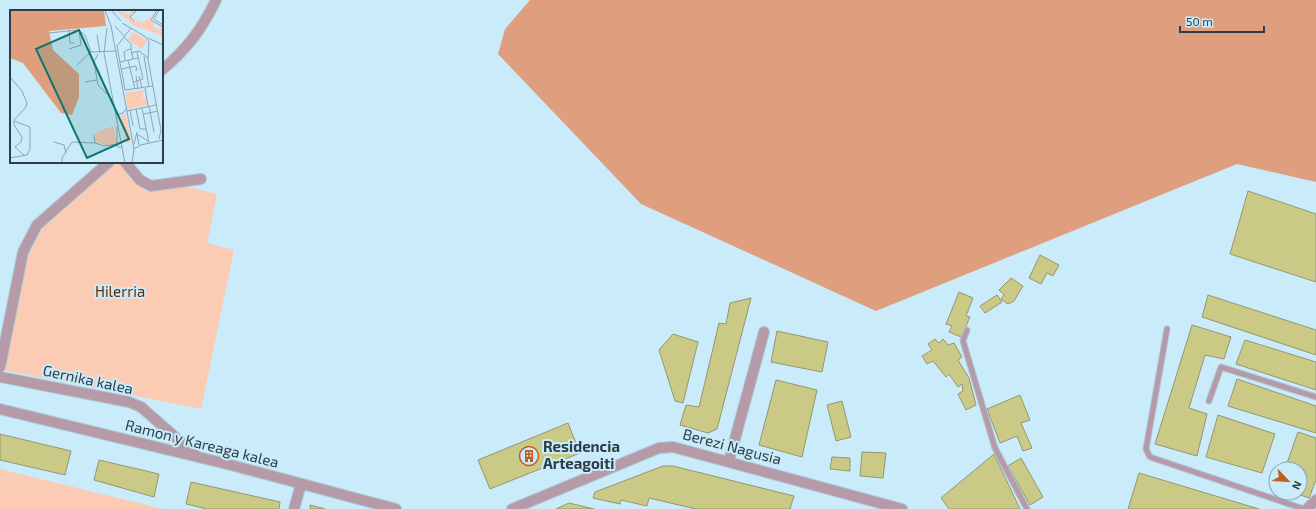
<svg xmlns="http://www.w3.org/2000/svg" width="1316" height="509" font-family="'Exo 2',sans-serif">
	<style>
		.green { fill: #fccbb3 }
		.forest { fill: #df9f7f }
		.building { fill: #caca86; stroke: #959671 }
		.lines { fill: none; stroke-linecap: round; stroke-linejoin: round }
		.service-casing { stroke: #aac8d6; stroke-width: 7 }
		.minor-casing { stroke: #aac8d6; stroke-width: 12 }
		.service { stroke: #b79aa7; stroke-width: 5 }
		.minor { stroke: #b79aa7; stroke-width: 10 }
		.labels { text-anchor: middle; stroke-width: 4; stroke-linejoin: round; paint-order: stroke }
		.park-label { font-size: 15px; fill: #642b05; stroke: #c9ebfa }
		.street-label { font-size: 15px; fill: #2d3e46; stroke: #c9ebfa }
		.poi-label { font-size: 15px; font-weight: bold; fill: #2d3e46; stroke: #c9ebfa; text-anchor: start }
		.inset-road { fill: none; stroke: #8ba6b2; stroke-width: 1 }
		.view { fill: #0f766e; fill-opacity: 0.15; stroke: #0f766e; stroke-width: 2 }
		.inset-edge { fill: none; stroke: #2d3e46; stroke-width: 2 }
	</style>
	<rect width="100%" height="100%" fill="#c9ebfa"/>
	<path class="green" d="M112,162H121L146,191L180,185L217,194L207,243L234,250L201,409L4,370L26,260L45,223Z
		M0,469L163,509H0Z"/>
	<path class="forest" d="M530,0H1316V182L1237,164L876,311L641,204L498,54L505,29Z"/>
	<path class="building" d="M1248,191L1316,214V282L1230,254Z
		M1040,255L1059,265L1053,276L1047,273L1041,284L1029,278Z
		M1011,278L1023,286L1014,301L1008,304L1001,299L1004,295L999,290Z
		M959,292L973,298L966,316L970,317L961,337L949,332L952,326L946,324Z
		M997,295L1002,302L985,313L980,306Z
		M1208,295L1316,330V355L1202,317Z
		M751,298L717,429L708,433L680,425L686,405L699,407L719,323L726,324L730,303Z
		M1192,325L1231,337L1224,359L1205,355L1189,408L1207,414L1197,456L1155,444Z
		M777,331L828,342L822,372L771,362Z
		M673,334L698,342L683,403L675,401L659,350Z
		M935,339L939,343L943,339L948,345L954,343L962,357L958,360L969,378L976,405L966,410L958,394L963,391L962,384L958,387L949,374L946,377L933,361L927,364L922,356L932,350L928,344Z
		M1245,340L1316,362V390L1236,364Z
		M1237,379L1316,406V433L1228,406Z
		M776,380L817,390L802,457L759,445Z
		M1020,395L1030,420L1021,423L1032,448L1023,451L1017,436L1000,443L987,409Z
		M842,401L851,437L836,441L827,405Z
		M1218,415L1275,434L1262,473L1206,457Z
		M568,423L580,453L490,489L478,460Z
		M1298,432L1316,438V480L1309,498L1295,493H1300V469H1285Z
		M0,434L71,451L65,475L0,460Z
		M862,452L886,453L883,478L860,476Z
		M994,454L1020,509H949L941,498Z
		M832,457L850,458V471L830,469Z
		M1021,458L1043,497L1030,505L1008,466Z
		M99,460L159,474L154,497L94,480Z
		M663,466H673L794,496L790,509H696L649,498L647,506L621,500L620,504L593,498L595,492Z
		M1139,473L1259,509H1128Z
		M191,482L280,502L279,509H207L186,504Z
		M569,503L594,509H556Z
		M310,505L325,509H310Z"/>
	<g class="lines">
		<defs>
			<path id="service" d="M1167,329L1146,449L1150,457L1304,509
				M967,330L963,341L995,448L1027,509
				M1209,401L1221,367L1316,397"/>
			<path id="minor" d="M162,70C187,49 202,29 216,0
				M125,162L140,180L151,186L201,179
				M0,367L23,252L37,225L109,162
				M0,377L129,402L141,407L198,457
				M0,409L231,465L396,509
				M729,461L764,332
				M294,509L301,484
				M512,509L659,448L673,447L902,509
				M1307,509L1316,500"/>
		</defs>
		<use href="#service" class="service-casing"/>
		<use href="#minor" class="minor-casing"/>
		<use href="#service" class="service"/>
		<use href="#minor" class="minor"/>
	</g>
	<defs>
		<symbol id="building-ring" viewBox="-11 -11 22 22"><circle r="9.5" fill="#c9ebfa" stroke="#c15f22" stroke-width="1.5"/><path d="M-4-6H4V6H1V3H-1V6H-4ZM-2.5-4.3h1.7v1.8h-1.7ZM.8-4.3h1.7v1.8H.8ZM-2.5-1h1.7V.8h-1.7ZM.8-1h1.7V.8H.8Z" fill="#c15f22"/></symbol>
	</defs>
	<g fill-rule="evenodd">
		<use href="#building-ring" x="518" y="445" width="22" height="22"/>
	</g>
	<g class="labels">
		<g class="park-label">
			<text x="120" y="297">Hilerria</text>
		</g>
		<g class="street-label">
			<text transform="translate(88 380) rotate(12)" y="5">Gernika kalea</text>
			<text transform="translate(202 444) rotate(14)" y="5">Ramon y Kareaga kalea</text>
			<text transform="translate(732 447) rotate(15)" y="5">Berezi Nagusia</text>
		</g>
		<g class="poi-label">
			<text x="543" y="452">Residencia<tspan x="543" dy="17">Arteagoiti</tspan></text>
		</g>
	</g>
	<g transform="translate(10 10)">
		<rect width="153" height="153" fill="#c9ebfa"/>
		<path d="M106,0L119,5L121,1L127,0L120,8L125,13L127,11L122,7L133,13L143,4L140,10L144,13L142,16L149,20L151,17L153,18V26L123,15ZM123,22L137,30L132,39L118,30ZM134,80L132,88H136L137,95L118,99L115,83ZM116,104L121,132L116,133L111,105ZM103,116L108,134L98,136L86,132L85,123Z" fill="#fccbb3"/>
		<path d="M0,0H94L96,16L39,21L43,40L69,64V87L62,105L51,103L13,53L0,48Z" fill="#df9f7f"/>
		<path class="inset-road" d="M95,0L101,16L124,139L122,153M101,0L111,11M147,0L141,10L153,17M149,0L144,9L153,15M125,12L120,7L127,0M112,13L136,27L139,32L138,50L151,120L149,129M105,16L114,26M97,18L94,43L115,153M121,18L107,36L115,80L143,76M59,20L60,33H64M39,23L68,20L75,25L81,42L105,41M87,25L90,43M114,27L121,34V39M138,28L153,35M59,39L71,35L69,20M121,43L129,41L138,48M88,44L84,52L88,75L102,89M134,46L139,77M115,50L114,42L117,40L121,39L123,49M118,50L125,79M110,52L128,48M67,55L81,42M111,59L126,56L127,60H125M126,66L128,79M129,66L132,78M0,67L12,81L17,93L16,97L4,110V115L12,127L11,132L5,137L15,146M75,72L87,70M124,72L133,69L127,42M135,78L138,96M139,96L144,122M132,98L139,133M126,99L130,119H136M120,100L123,116M117,101L146,95M134,104L148,101M106,105L113,103L116,99M107,116V137H112M84,125L85,133L94,136L108,134M44,132L54,135L56,143M124,134L127,122M129,135L127,124L138,131M124,139L131,135L153,130M0,148L17,145L20,139V117L4,111M52,153V148L62,132L85,133"/>
		<path class="view" d="M69,20L119,129L77,148L26,39Z"/>
		<rect width="153" height="153" class="inset-edge"/>
	</g>
	<g transform="translate(1288 481) rotate(115)"><circle r="19" fill="#c9ebfa" stroke="#8ba6b2"/>
	<path d="M0-3L7 15L0 10L-7 15Z" fill="#c15f22"/>
	<text y="-6" font-size="11" font-weight="bold" text-anchor="middle" fill="#2d3e46">N</text>
	</g>
	<path d="M1180 26v6h84v-6" fill="none" stroke="#2d3e46" stroke-width="2"/>
	<text x="1186" y="26" font-size="12" fill="#2d3e46" stroke="#c9ebfa" stroke-width="3" paint-order="stroke">50 m</text>
</svg>
